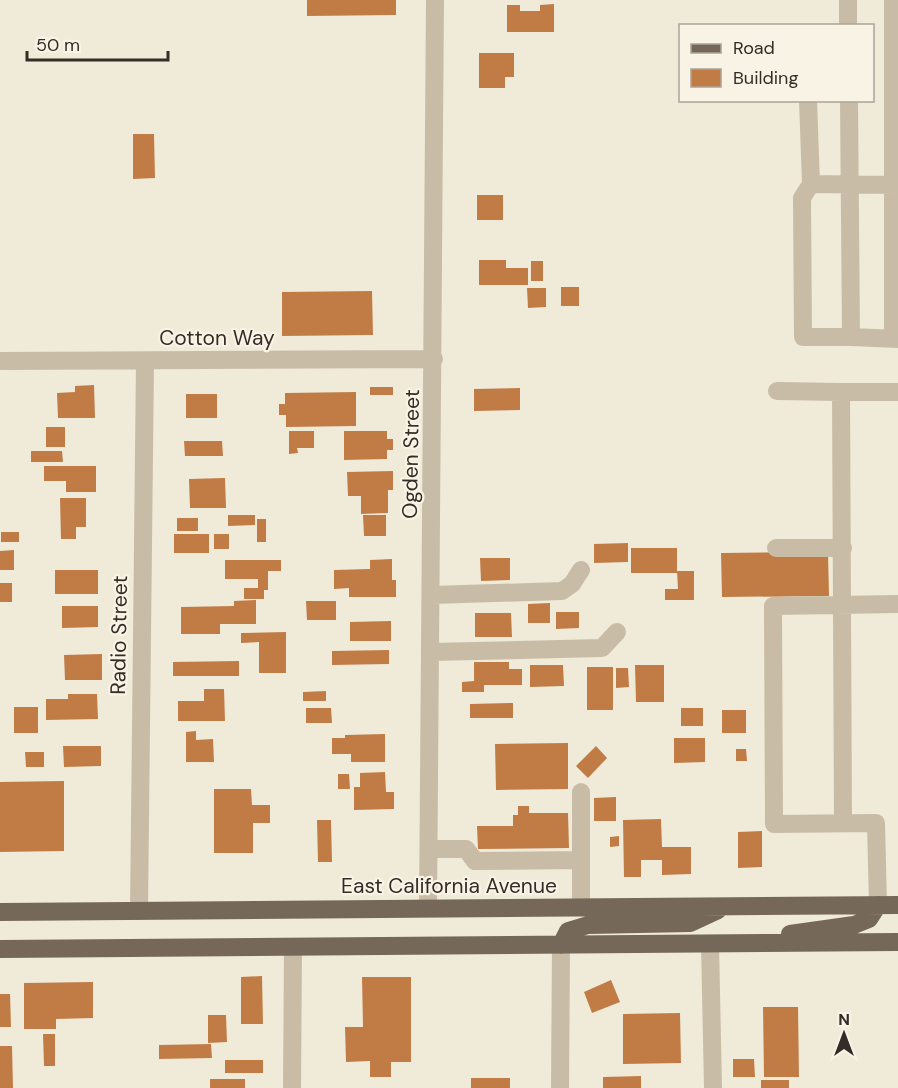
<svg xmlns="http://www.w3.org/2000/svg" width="898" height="1088" font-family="'DM Sans',sans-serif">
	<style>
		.building { fill: #c17c46 }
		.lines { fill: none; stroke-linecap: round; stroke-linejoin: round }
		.minor { stroke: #c8bca6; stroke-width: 18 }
		.major { stroke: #766858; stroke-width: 18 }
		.labels { text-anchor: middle; stroke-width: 4.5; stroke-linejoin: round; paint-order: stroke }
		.street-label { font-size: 21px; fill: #342d27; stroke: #f8f3e5 }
	</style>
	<rect width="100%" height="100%" fill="#f0ead9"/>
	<path class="building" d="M307,0H396V15L307,16Z
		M554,4V32H507V5H520V11H540V5Z
		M479,53H514V77H505V88H479Z
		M133,134H154L155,178L133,179Z
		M477,195H503V220H477Z
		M479,260H506V268H528V285H479Z
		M531,261H543V281H531Z
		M561,287H579V306H561Z
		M527,288H546V307L528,308Z
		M372,291L373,335L282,336V292Z
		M94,385L95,418H58L57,393L75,392V386Z
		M370,387H393V395H370Z
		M520,388V410L474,411V389Z
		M356,392V426L286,427V415H279V404H285V393Z
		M186,394H217V418H186Z
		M46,427H65V447H46Z
		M289,431H314V448H297L298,453L289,454Z
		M344,431H387V439H393V450H387V459L344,460Z
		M184,441H222L223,456H185Z
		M31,451H62L63,462H31Z
		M44,466H96V492H66V481H44Z
		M393,471V490H388V513L361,514V496H348L347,472Z
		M225,478L226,508H190L189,479Z
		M60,498H86V527H76V539H61Z
		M228,515H255V525L228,526Z
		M363,515H386V536H364Z
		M177,518H198V531H177Z
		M257,519H266V542H257Z
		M1,532H19V542H1Z
		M174,534H209V553H174Z
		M214,534H229V549H214Z
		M628,543V562L594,563V544Z
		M631,548H677V573H631Z
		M14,550V570H0V551Z
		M828,552L829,596L722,597L721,553Z
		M480,558H510V580L481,581Z
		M392,559V580H396V597H349V588L334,589V570L370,569V560Z
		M225,560H281V571H268V590H264V599H244V588H258V579H225Z
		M55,570H98V594H55Z
		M677,571H694V600H665V589H678Z
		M0,583H12V602H0Z
		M256,600V624H220V634H181V607L234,606V601Z
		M306,601H336V620H307Z
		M550,603V623H528V604Z
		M62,606H98V627L62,628Z
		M556,612H579V628L556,629Z
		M475,613H511L512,637H475Z
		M391,621V641H350V622Z
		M286,632V673H259V642L241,643V633Z
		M389,650V664L332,665V651Z
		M102,654V680H65L64,655Z
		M239,661V676H173V662Z
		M474,662H509V669H522V685H484V692H462V682L474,681Z
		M530,665H563L564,686L530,687Z
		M635,665H664V702H636Z
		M587,667H613V710H587Z
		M616,668H628L629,687L616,688Z
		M204,689H224L225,721H178V701H204Z
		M326,691V701H303V692Z
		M68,694H97L98,719L46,720V699H68Z
		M513,703V718H470V704Z
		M14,707H38V733H14Z
		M306,708H331L332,723H306Z
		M681,708H703V726H681Z
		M722,710H746V733H722Z
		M196,731V740L213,739L214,762H186V732Z
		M385,734V762H351V754H332V738H345V735Z
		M674,738H705V762L674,763Z
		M568,743V789L496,790L495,744Z
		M63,746H101V766L64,767Z
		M596,746L607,758L588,778L576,766Z
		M736,749H746L747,761H736Z
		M25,752H44V767H26Z
		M385,772L386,792H394V809L354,810V787H360V773Z
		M338,774H349L350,789H338Z
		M64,781V851L0,852V782Z
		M214,789H251L252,805H270V823H253V853H214Z
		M616,797V821H594V798Z
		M518,806H529V813H568L569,848L478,849L477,826H513V815H518Z
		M661,819L662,847H691V874L662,875V860H641V877H624L623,820Z
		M317,820H331L332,862H318Z
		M762,831V867L738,868V832Z
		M619,836V846L610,847V837Z
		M262,976L263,1024H241V977Z
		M362,977H411V1062H391V1077H370V1061L346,1062L345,1027H363Z
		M611,980L620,1002L592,1013L584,992Z
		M93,982V1018L56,1019V1029H24V983Z
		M0,994H10L11,1027H0Z
		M763,1007H798L799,1077H764Z
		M680,1013L681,1063L623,1064V1014Z
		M208,1015H226L227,1042L208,1043Z
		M43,1034H55V1066H44Z
		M211,1044L212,1058L159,1059V1045Z
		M0,1046H12L13,1088H0Z
		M733,1059H754L755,1077H733Z
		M225,1060H263V1073H225Z
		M641,1076V1088H603V1077Z
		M471,1078H510V1088H471Z
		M210,1079H245V1088H210Z
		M761,1080H789V1088H761Z"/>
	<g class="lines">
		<path class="minor" d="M848,0V26
			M808,100L811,184
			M849,100L851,337L898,339
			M851,337H803L802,198L811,184L898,185
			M893,339V0
			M0,361L434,359
			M777,391L841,392
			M776,548H843
			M432,595L562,591L572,584L581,570
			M431,652L602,648L617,632
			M581,792V907
			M843,823L841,392H898
			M429,849H466L475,861L581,860
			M878,905L876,823L774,824L773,606L898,604
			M428,908L435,0
			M139,911L145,361
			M710,944L713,1088
			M292,1088L293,947
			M560,1088L561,945"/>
		<path class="major" d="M0,912L898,905
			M790,934L854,925L869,919L878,905
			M561,945L568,931L588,925L690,923L718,910
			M0,949L898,942"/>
	</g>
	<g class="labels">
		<g class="street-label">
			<text x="217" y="345">Cotton Way</text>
			<text transform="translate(411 454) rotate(-89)" y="7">Ogden Street</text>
			<text transform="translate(119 635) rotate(-89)" y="7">Radio Street</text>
			<text x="449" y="893">East California Avenue</text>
		</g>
	</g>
	<rect x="679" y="24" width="195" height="78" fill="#f8f3e5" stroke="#aaa499" stroke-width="1.5"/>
	<rect x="691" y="44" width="30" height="9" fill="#766858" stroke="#aaa499" stroke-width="1.5"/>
	<text x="733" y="54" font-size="18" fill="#342d27">Road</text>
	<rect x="691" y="69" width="30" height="18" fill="#c17c46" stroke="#aaa499" stroke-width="1.5"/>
	<text x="733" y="84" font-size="18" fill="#342d27">Building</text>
	<g transform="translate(844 1034)" stroke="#f8f3e5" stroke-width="4.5" paint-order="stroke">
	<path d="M0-4.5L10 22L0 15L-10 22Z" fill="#342d27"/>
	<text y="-9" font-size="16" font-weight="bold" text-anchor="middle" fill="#342d27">N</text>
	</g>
	<path d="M27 51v9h141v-9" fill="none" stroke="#342d27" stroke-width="3"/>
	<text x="36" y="51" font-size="18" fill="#342d27" stroke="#f8f3e5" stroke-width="4.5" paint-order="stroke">50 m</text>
</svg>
